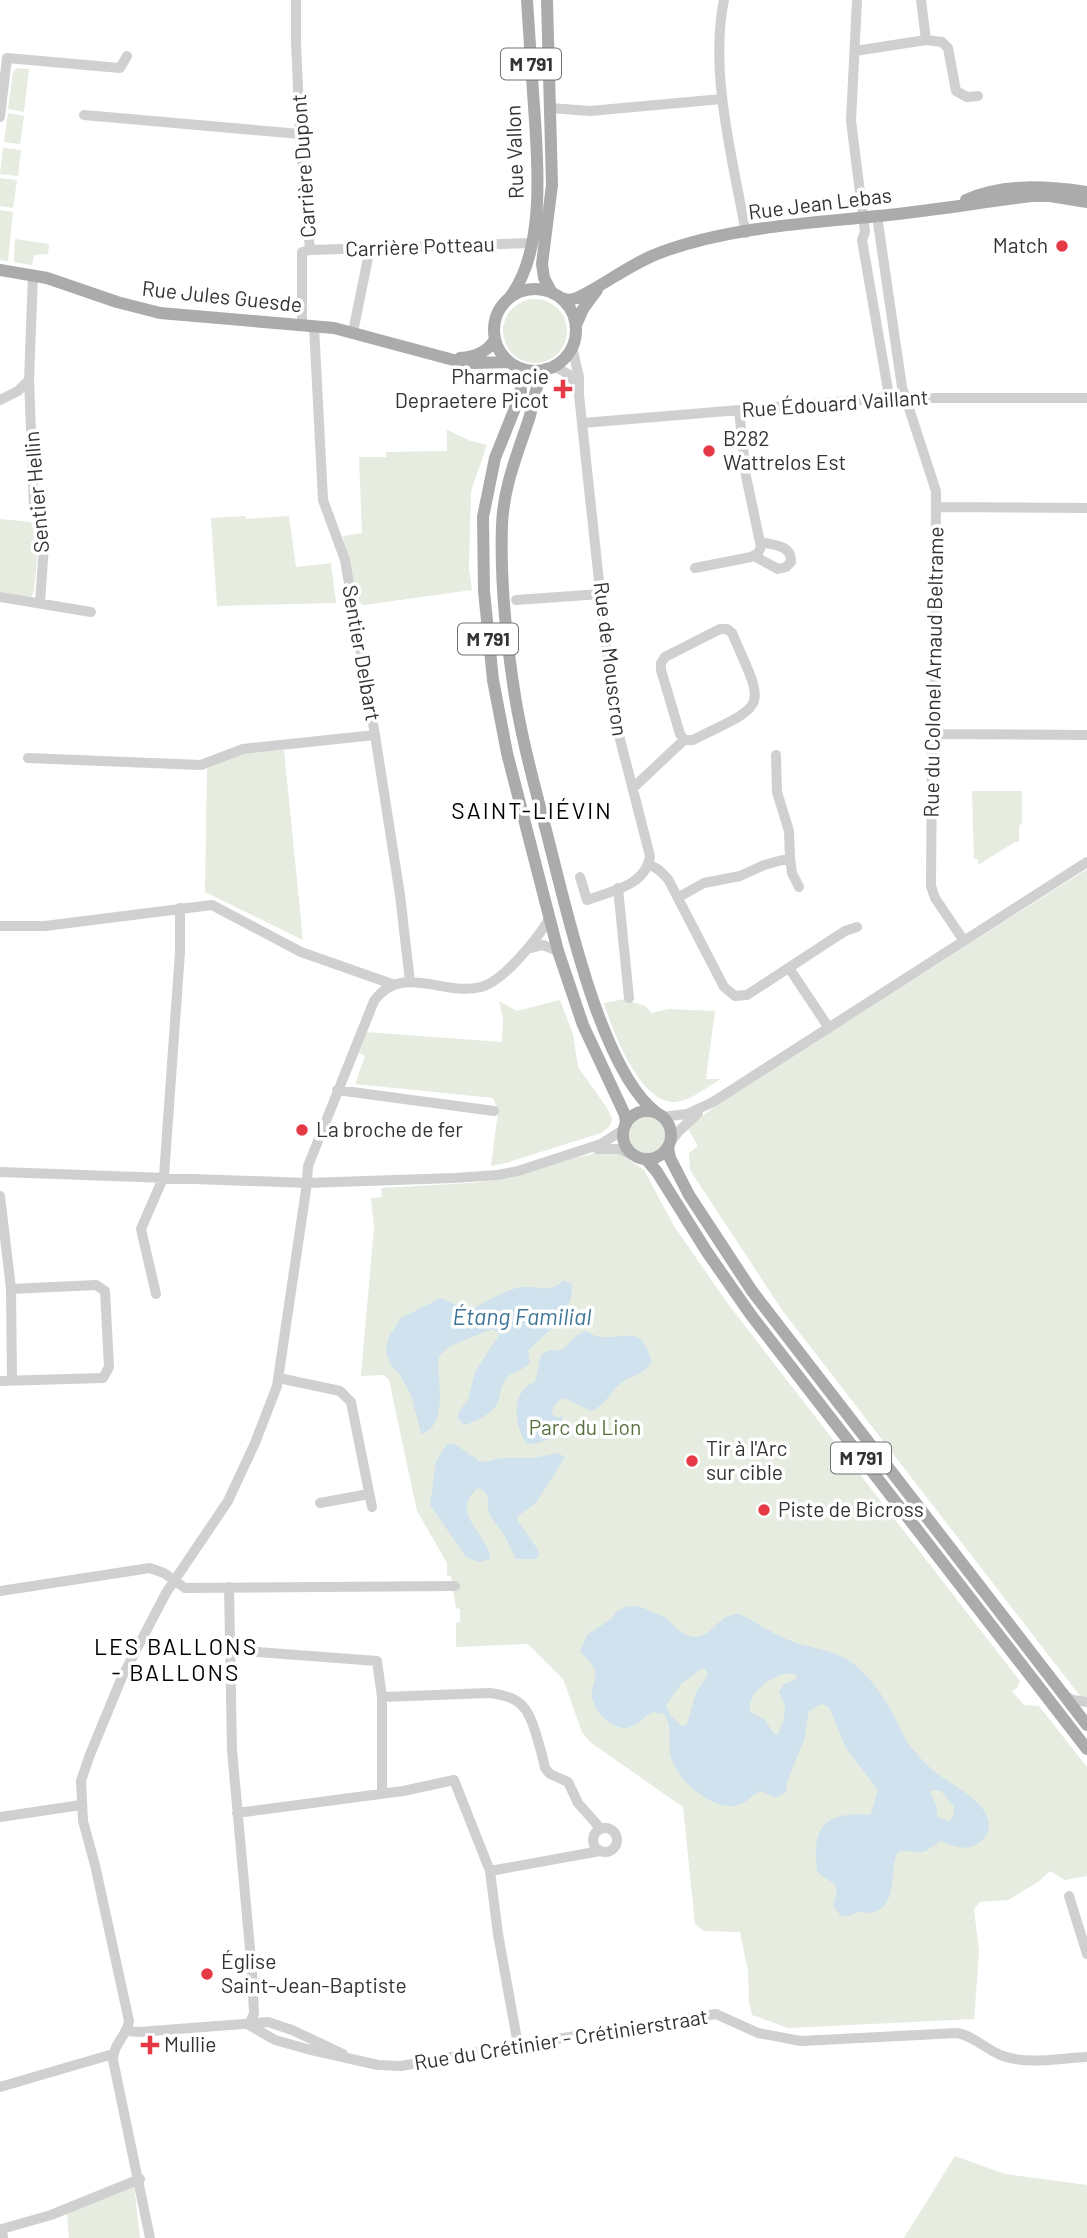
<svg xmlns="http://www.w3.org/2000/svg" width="1087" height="2238" font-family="Barlow,sans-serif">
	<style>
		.green { fill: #e6ecdf }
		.water { fill: #cfe2ee; fill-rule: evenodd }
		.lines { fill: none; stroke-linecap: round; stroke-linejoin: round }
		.minor { stroke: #d0d0d0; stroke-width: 10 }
		.major { stroke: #ababab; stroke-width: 12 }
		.poi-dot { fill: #e63946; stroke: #fff; stroke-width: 2.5 }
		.labels { text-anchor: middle; stroke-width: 7; stroke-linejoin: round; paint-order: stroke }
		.shield { fill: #fff; stroke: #707070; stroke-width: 2 }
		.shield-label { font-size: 19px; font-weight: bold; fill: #333 }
		.street-label { font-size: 21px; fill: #333; stroke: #fff }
		.poi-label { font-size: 21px; fill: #333; stroke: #fff; text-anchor: start }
		.park-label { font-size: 21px; fill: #56703f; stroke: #fff }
		.neighbourhood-label { font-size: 23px; letter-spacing: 2px; fill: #000; stroke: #fff }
		.water-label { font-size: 23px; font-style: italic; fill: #3f7597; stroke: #fff }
	</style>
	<rect width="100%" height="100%" fill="#fff"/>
	<path class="green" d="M17,68L29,69L24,112L8,109L13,72Z
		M8,113L24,116L20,144L4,142Z
		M3,148L21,150L18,176L0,174Z
		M0,178L17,180L13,208L0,206Z
		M0,210L13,212L8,261L0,260Z
		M15,239L49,244L48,254L34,255L32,265L14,262Z
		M503 331a32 32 0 1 1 64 0a32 32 0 1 1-64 0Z
		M447,430L471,441L487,445L471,491L469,568L472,590L364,605L354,601L343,536L362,533L359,457H386V452L447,451Z
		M245,516L246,519L289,516L296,567L331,563L336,603L217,606L211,518Z
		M0,519L31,522L38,547L34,592L31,597L0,592Z
		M284,750L303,940L205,892L207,768C230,753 258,752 284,750Z
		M972,791H1022V824L1019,825V842H1015L978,865V859H974Z
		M1087,869V1705L782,1310L690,1170L689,1153L698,1146L687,1127L724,1100Z
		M625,999L645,1006L652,1013L668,1009L715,1011L706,1079H721C707,1087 688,1103 672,1102C639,1100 612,1030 604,1003Z
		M560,1000L573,1034L578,1067L607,1108L612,1118L610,1126L601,1133L506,1163L491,1166L498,1112L493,1098L355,1084L365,1056L359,1053L366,1032L502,1042L503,1019L499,1001L517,1011Z
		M629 1135a18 18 0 1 1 36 0a18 18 0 1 1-36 0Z
		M606,1151L622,1155L644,1170L674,1226L728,1304L1020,1681L1017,1688L1012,1691L1024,1705L1039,1706L1087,1767V1876L1065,1880L1050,1871L1038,1882L1008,1900L980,1902L974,1909L979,1952L974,2019L788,2028L752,2015L749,2001L748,1971L740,1932L704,1931L695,1924L683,1807L590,1742L582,1732L563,1679L528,1644L456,1647V1623L460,1622V1609L456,1608L451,1576L447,1575V1563L417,1511L389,1380L384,1375L361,1376L374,1227L371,1198L382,1197L381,1188L471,1183L511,1178L570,1159Z
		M955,2156L1005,2174L1087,2185V2238H904Z
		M134,2186L140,2238H69L67,2214Z"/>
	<path class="water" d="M564,1280L572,1284C573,1316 549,1329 528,1351L530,1362C524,1370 519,1369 511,1374C503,1380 501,1389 499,1398C497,1412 476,1422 464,1425L457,1418L460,1410L468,1400L475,1372L499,1335L498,1332L492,1329L450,1346L439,1356C436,1379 450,1425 421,1434L411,1395L399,1373L392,1367L386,1353L387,1344L389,1336L401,1318L441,1298L457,1305L454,1316L456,1317C474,1309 498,1293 517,1288C534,1283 548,1296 564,1280Z
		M585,1331C589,1333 595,1336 600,1337C630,1339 641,1324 652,1362C644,1375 631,1375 620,1384C609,1393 604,1407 591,1411L565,1398C556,1401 553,1405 552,1414L558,1418L562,1416V1421L581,1428L584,1431C575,1435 569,1434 560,1435C546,1437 543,1446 526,1443C514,1424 510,1391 535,1382L541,1355L549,1350C569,1354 567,1338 585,1331Z
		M447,1444H455L479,1461L487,1462L501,1458H533L558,1453L565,1457L536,1503L518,1516V1521L538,1550L539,1556L536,1559H516L505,1536L491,1517L488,1509V1497L485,1492L478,1488C447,1514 491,1536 490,1559L479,1562L466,1557L430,1505L436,1461Z
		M638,1606C647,1609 656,1613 664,1617C674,1624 683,1638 697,1637C714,1635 718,1614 739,1614C759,1623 775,1636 796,1643C818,1650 838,1650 856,1666C871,1679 885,1698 894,1716C901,1729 905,1742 916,1753C923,1761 931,1769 939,1775C957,1788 1009,1814 981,1841C968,1853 955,1846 941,1841L924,1852L899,1851C887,1865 902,1906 871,1913C868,1913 864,1912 860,1912C851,1914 849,1919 840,1915L833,1905C843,1879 831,1886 817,1871C812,1826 824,1812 869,1815L872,1811L878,1790L846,1748L829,1707L821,1704L809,1711L804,1740L787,1782L786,1792L775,1798L761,1791C752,1794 747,1803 738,1805C713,1812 677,1780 671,1757C667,1743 674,1728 664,1714L653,1712C645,1716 639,1724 630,1727C612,1733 589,1707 592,1690C593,1682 598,1676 594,1668C590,1662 584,1657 580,1651L587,1635L611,1619L617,1611L625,1607ZM702,1668L706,1670L708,1675L696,1692L687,1724L682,1726L670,1715L666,1705L681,1684ZM783,1674H796L797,1676L795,1680L784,1684L779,1692C789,1709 785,1717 778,1734L775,1735L764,1719L750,1712C747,1694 767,1680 783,1674ZM930,1790L941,1791L954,1807V1814L949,1822L937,1816V1808Z"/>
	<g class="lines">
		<path class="minor" d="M296,0V42L300,134L310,250L302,252V325
			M724,0C709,72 733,161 746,233
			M857,0L851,121L865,232L862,240L888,390L884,398
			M921,0L926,40L942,42L948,48L956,91L967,97L978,96
			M855,51L926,40
			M550,108L590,111L722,99
			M84,115L300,134
			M0,117L7,58L120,68L127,56
			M877,216L902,387L936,491L935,734L932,753L931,886L935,898L964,941
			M310,250L531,243
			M33,275L29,380L34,508L42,531L44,545L40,603
			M314,326L323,500L345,560L375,735L400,895L410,982
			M353,332L370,248
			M572,347L579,377V395L613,712L650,856C646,886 611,891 587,900L580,877
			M554,366L570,375L577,387
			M0,400L18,391L29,380
			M583,423L884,398H1087
			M936,507L1087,508
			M754,556L778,569L786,567L791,562C792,545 774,545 761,542
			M695,568L751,557L758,553L761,547L746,476L739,410
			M0,597L91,612
			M516,600L601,594
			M935,734L1087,735
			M776,755L777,792L789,831L790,858
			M28,758L201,765L243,749L375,735
			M633,788L684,740H693C769,702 766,711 732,633L727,629H720L665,657L661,663V670L680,734L684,740
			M649,864L659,870L668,879L724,987L735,996L747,995L845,931L857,927
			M618,888L629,998
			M679,897L704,883L740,876L764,865L790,858L792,873L799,887
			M0,926H45L212,905L301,952L392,984
			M527,949L543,945L558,951
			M789,968L829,1028
			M337,1090L494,1111
			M662,1117L687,1114L713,1102L1087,862
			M669,1144L679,1131L698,1113
			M597,1149H619L632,1155
			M0,1172L307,1183L454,1178L498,1175L518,1171L601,1144L623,1130
			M0,1196L11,1289L12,1380
			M156,1294L141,1229L164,1176L180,952V908
			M279,1378L340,1391L351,1402L372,1507
			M0,1381L103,1378L109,1367L105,1291L96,1285L11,1289
			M320,1503L369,1494
			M229,1587L232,1750L252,1971L254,2013L249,2025
			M0,1591L150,1568L164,1573L185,1588L455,1586
			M230,1650L377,1661L382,1697V1794
			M1065,1696L1073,1700L1087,1702
			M382,1697L490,1693C520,1697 528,1706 536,1734C539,1745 543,1756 545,1768L550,1774L568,1782L578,1803L601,1829
			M237,1813L403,1791L454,1780L490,1871L498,1934L518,2045
			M0,1817L81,1805
			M593 1840a12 12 0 1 1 24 0a12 12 0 1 1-24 0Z
			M490,1871L600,1851
			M1069,1896L1087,1954
			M249,2025L275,2040L307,2049L378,2065L401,2066L518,2045L716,2014L758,2033L801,2041L958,2033C976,2037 986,2050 1003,2056C1029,2065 1060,2058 1087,2057
			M126,2031L139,2032L268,2022L292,2030L343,2054
			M0,2087L113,2054
			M3,2238L2,2229L51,2215L140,2179
			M150,2238L113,2060C113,2044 127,2036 129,2021L95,1865L83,1821L81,1781L89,1757L122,1677L166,1593L228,1501L255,1443L277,1386L307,1183L308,1166L374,1001C403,962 443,997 481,987C503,982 538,938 549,919"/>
		<path class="major" d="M547,0L552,185L542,264L544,278L552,293
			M966,200C1004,183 1047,186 1087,192
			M0,270L47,278L117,302L160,313L334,328L461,362L475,363L509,362
			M494 330a41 41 0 1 1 82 0a41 41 0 1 1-82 0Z
			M510,297C548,247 537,152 533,92C531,61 529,31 527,0
			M561,298L569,300L577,298C606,284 631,263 662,252C732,226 815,223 888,215C936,210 983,202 1031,196H1050L1087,202
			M576,325L583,309L597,290
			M460,358C475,357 488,352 495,339
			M520,368L521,393L495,458L483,517L484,591L493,680L507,753L558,951L583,1025L625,1115L626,1124
			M546,369C535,384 534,402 529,419C517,455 503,488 502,526C500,581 506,637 514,690C522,743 537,794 550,846C567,912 602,1073 657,1113
			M623 1135a24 24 0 1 1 48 0a24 24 0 1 1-48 0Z
			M668,1148L670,1158L689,1195L752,1291L1087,1725
			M646,1159L657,1172L707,1252L751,1315L1087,1749"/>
	</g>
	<g class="poi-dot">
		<circle cx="1062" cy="246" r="7"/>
		<path d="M559.5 378.5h7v7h7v7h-7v7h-7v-7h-7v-7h7z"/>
		<circle cx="709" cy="451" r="7"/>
		<circle cx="302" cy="1130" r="7"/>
		<circle cx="692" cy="1461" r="7"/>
		<circle cx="764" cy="1510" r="7"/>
		<circle cx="207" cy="1974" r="7"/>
		<path d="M146.5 2034.5h7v7h7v7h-7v7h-7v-7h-7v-7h7z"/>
	</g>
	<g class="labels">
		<g class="shield">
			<rect x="501" y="48.5" width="60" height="31" rx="5"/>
			<rect x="458" y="623.5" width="60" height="31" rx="5"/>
			<rect x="831" y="1442.5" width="60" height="31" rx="5"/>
		</g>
		<g class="shield-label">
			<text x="531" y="71">M 791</text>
			<text x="488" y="646">M 791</text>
			<text x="861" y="1465">M 791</text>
		</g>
		<g class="street-label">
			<text transform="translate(515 152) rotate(-92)" y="7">Rue Vallon</text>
			<text transform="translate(304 166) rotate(-94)" y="7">Carrière Dupont</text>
			<text transform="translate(820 204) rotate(-7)" y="7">Rue Jean Lebas</text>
			<text transform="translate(420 247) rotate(-2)" y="7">Carrière Potteau</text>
			<text transform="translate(222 297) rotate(6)" y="7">Rue Jules Guesde</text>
			<text transform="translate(835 404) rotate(-4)" y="7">Rue Édouard Vaillant</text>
			<text transform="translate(37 492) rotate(-95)" y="7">Sentier Hellin</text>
			<text transform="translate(361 653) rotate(80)" y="7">Sentier Delbart</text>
			<text transform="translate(610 659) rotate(83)" y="7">Rue de Mouscron</text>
			<text transform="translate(934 672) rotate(-89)" y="7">Rue du Colonel Arnaud Beltrame</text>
			<text transform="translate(561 2040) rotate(-9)" y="7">Rue du Crétinier - Crétinierstraat</text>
		</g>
		<g class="poi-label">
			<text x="1048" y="253" text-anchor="end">Match</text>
			<text x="549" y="384" text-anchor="end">Pharmacie<tspan x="549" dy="24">Depraetere Picot</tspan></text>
			<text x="723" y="446">B282<tspan x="723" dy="24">Wattrelos Est</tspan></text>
			<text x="316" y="1137">La broche de fer</text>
			<text x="706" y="1456">Tir à l'Arc<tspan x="706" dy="24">sur cible</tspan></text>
			<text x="778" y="1517">Piste de Bicross</text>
			<text x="221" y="1969">Église<tspan x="221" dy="24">Saint-Jean-Baptiste</tspan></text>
			<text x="164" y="2052">Mullie</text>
		</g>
		<g class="park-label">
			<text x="585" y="1435">Parc du Lion</text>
		</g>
		<g class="neighbourhood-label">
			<text x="532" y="819">SAINT-LIÉVIN</text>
			<text x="176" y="1655">LES BALLONS<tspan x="176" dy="26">- BALLONS</tspan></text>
		</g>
		<g class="water-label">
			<text x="522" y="1325">Étang Familial</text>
		</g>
	</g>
</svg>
